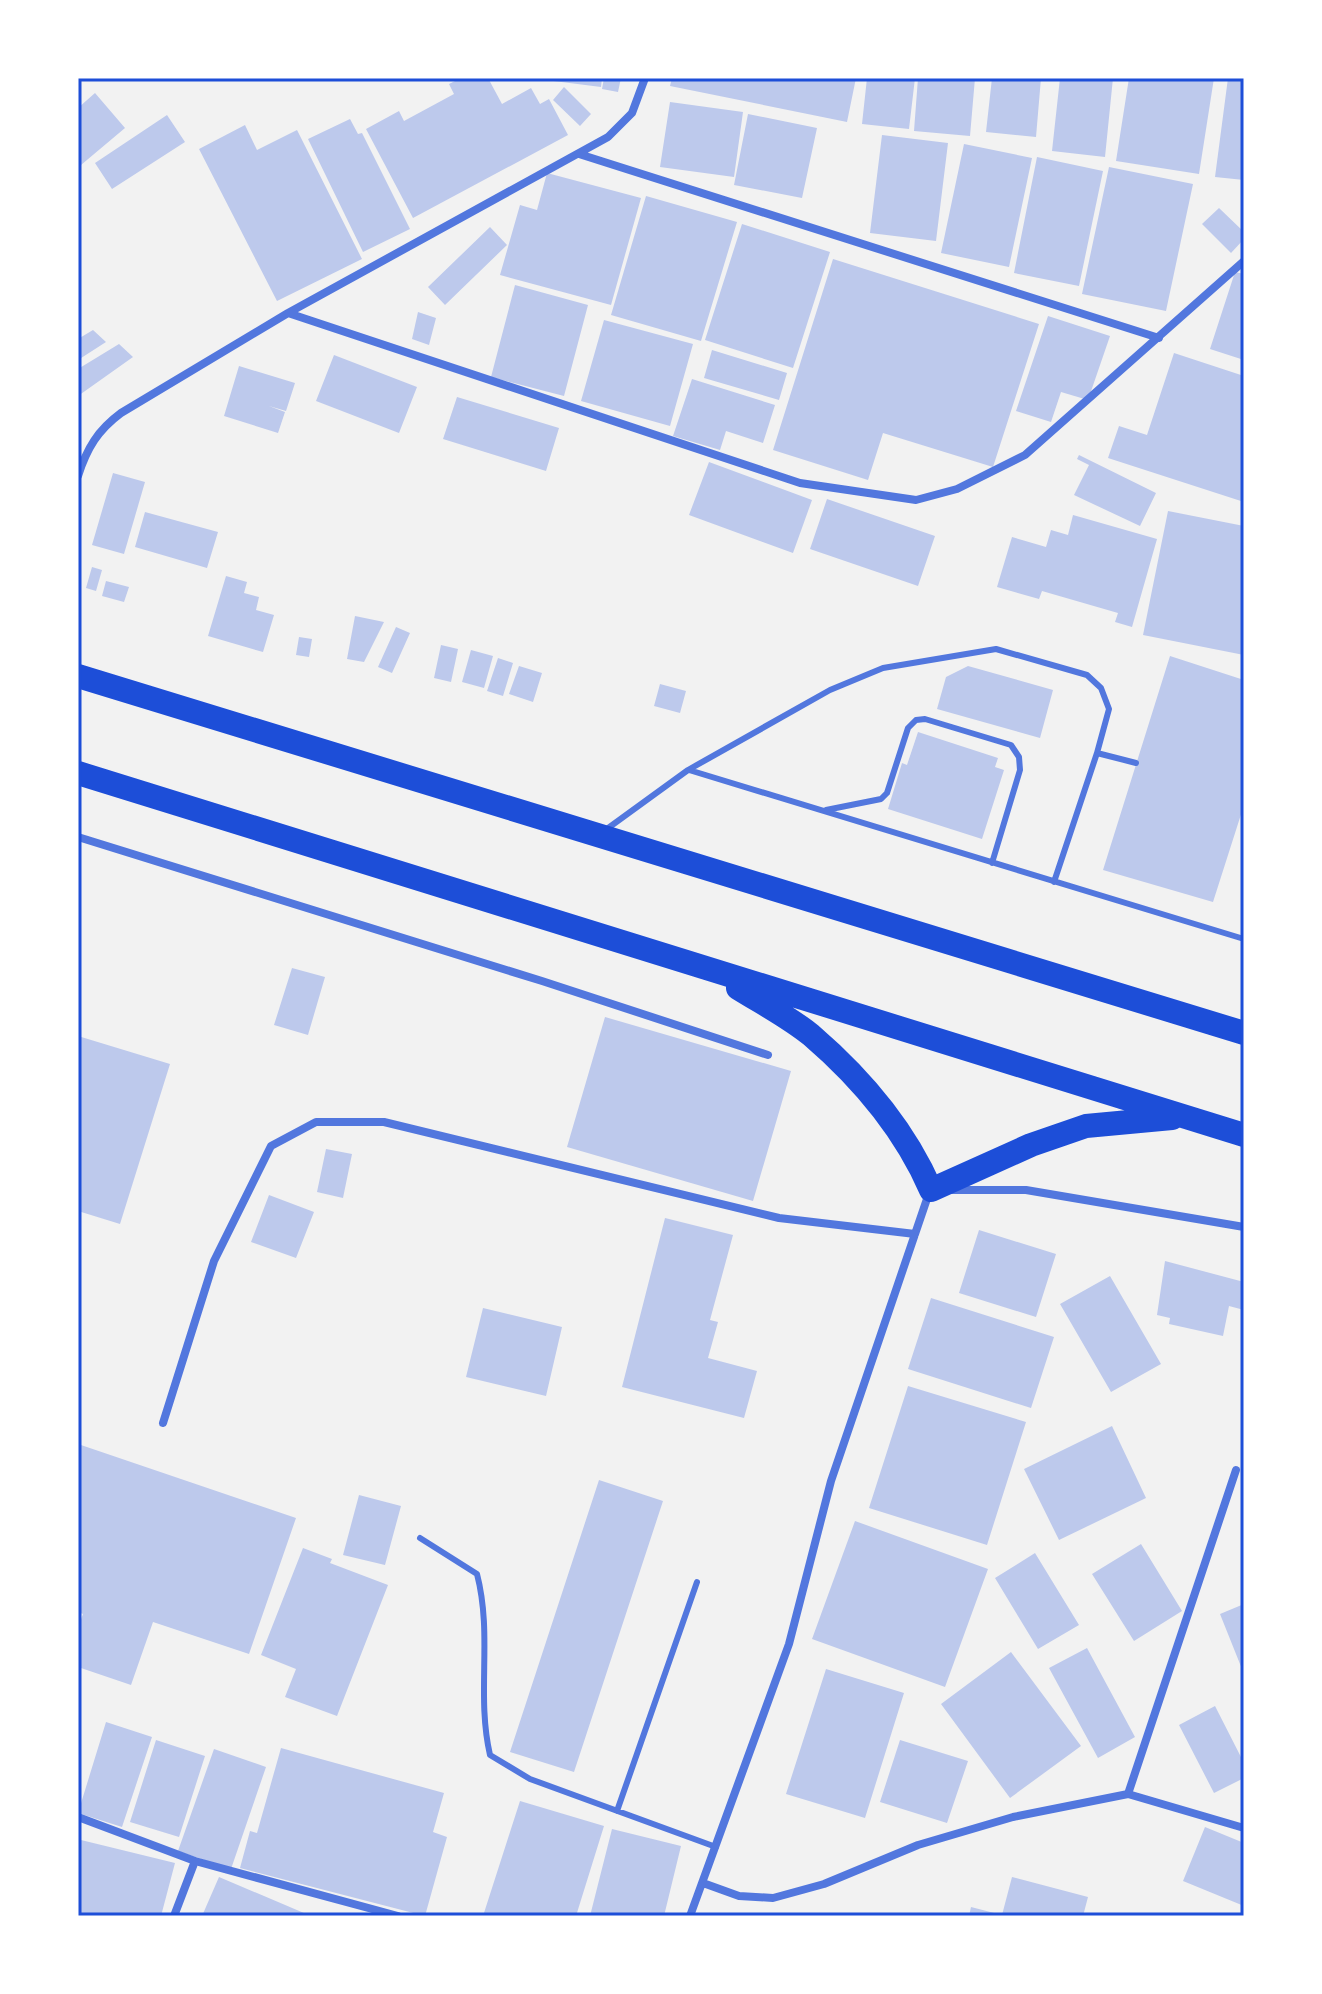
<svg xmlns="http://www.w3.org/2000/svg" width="1322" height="1994" font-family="'PT Sans',sans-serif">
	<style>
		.building { fill: #bdc9ec }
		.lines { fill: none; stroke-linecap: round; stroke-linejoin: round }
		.service { stroke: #5277de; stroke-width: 6 }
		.minor { stroke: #5277de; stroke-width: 8 }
		.motorway { stroke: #1d4ed8; stroke-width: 24 }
		.neatline { fill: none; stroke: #1d4ed8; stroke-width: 3 }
	</style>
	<rect width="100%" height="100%" fill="#f2f2f2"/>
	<path class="building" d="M461,78H488L502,104L531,88L540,104L549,99L568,135L413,218L366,129L399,111L404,121L454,94L449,84Z
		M530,78H602L601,87Z
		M604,78H621L618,92L602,89Z
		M672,78H856L847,122L670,86Z
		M867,78H915L909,129L862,124Z
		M918,78H975L970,136L914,131Z
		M992,78H1041L1036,137L986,132Z
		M1060,78H1113L1105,157L1052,151Z
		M1129,78H1214L1199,174L1116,161Z
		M1228,78H1244V180L1215,177Z
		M564,87L591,114L580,126L553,100Z
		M95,93L125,128L81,165L78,161V108Z
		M670,102L743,112L734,177L660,167Z
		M748,114L817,128L802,198L734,185Z
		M167,115L185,142L112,189L95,163Z
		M350,119L358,134L362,133L410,229L363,252L308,139Z
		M245,125L257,150L297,130L362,259L277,301L199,149Z
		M882,135L948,143L936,241L870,233Z
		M964,144L1032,158L1009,267L941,253Z
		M1037,157L1103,171L1079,286L1014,273Z
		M1109,167L1193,184L1166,311L1082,294Z
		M547,173L641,198L611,305L500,275L520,205L537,210Z
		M646,196L737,222L701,341L611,315Z
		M1219,208L1244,232V239L1231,253L1202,224Z
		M742,224L830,252L793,368L705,340Z
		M490,227L507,245L445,305L428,287Z
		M833,259L1039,324L993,467L883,433L868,480L773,450Z
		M1235,272L1244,274V360L1210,349Z
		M515,285L588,305L564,396L491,377Z
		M418,312L436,318L429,345L412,339Z
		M1048,316L1110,336L1088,400L1061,392L1051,422L1016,411Z
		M604,320L693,344L670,426L581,401Z
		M93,330L106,342L78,360V339Z
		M119,344L133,357L78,396V369Z
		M712,350L787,373L779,400L704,378Z
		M1174,353L1244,376V502L1108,458L1119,426L1147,435Z
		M334,355L417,387L399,433L316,401Z
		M239,366L295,383L286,411L269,406L285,412L278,433L224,416Z
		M692,379L775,405L763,443L726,431L720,450L673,436Z
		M457,397L559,428L546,471L443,439Z
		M1079,455L1156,493L1140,526L1074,495L1089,465L1077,459Z
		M709,462L812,500L793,553L689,515Z
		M113,473L145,482L124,554L92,545Z
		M827,499L935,536L918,586L810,549Z
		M1168,511L1244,526V655L1143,635Z
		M145,512L218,532L207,568L135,547Z
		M1073,515L1157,539L1132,627L1115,622L1118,613L1042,591L1039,599L997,587L1012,537L1046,547L1051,530L1068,535Z
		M92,567L102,570L96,591L86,588Z
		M226,576L247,582L244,593L259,597L256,610L274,615L263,652L208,636Z
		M106,581L129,587L124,602L102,596Z
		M355,616L384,622L364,662L347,659Z
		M396,627L410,633L392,673L378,667Z
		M299,637L312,639L309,657L296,655Z
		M441,645L458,649L451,682L434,678Z
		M471,650L493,656L484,688L462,682Z
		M1170,656L1244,680V805L1213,902L1103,870Z
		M498,658L513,663L503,696L487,691Z
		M519,666L542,673L533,702L509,694Z
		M968,666L1053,690L1040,738L937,709L946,677Z
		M660,684L686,691L680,713L654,706Z
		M918,732L998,758L995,767L1004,770L982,839L888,809L902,763L907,765Z
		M292,968L325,977L308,1035L274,1025Z
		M605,1017L791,1071L753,1201L567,1147Z
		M78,1036L170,1064L120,1224L78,1211Z
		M326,1149L352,1154L343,1198L317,1192Z
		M269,1195L314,1212L296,1258L251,1242Z
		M665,1218L733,1235L710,1320L718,1322L708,1358L757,1371L744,1418L622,1387Z
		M979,1230L1056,1254L1036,1317L959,1293Z
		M1165,1261L1244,1282V1310L1229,1306L1223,1336L1169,1324L1170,1318L1157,1315Z
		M1110,1276L1161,1364L1111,1392L1060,1304Z
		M931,1298L1054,1337L1031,1408L908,1369Z
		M483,1308L562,1327L546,1396L466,1377Z
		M908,1386L1026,1422L987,1545L869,1508Z
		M1112,1426L1146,1498L1059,1540L1024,1469Z
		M78,1444L296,1518L249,1654L153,1622L131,1685L78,1667V1627L83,1614L78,1612Z
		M599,1480L663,1501L574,1772L510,1752Z
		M359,1495L401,1506L385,1565L343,1555Z
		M855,1521L988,1569L945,1687L812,1639Z
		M1141,1544L1182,1611L1134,1641L1092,1574Z
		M303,1548L332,1559L330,1563L388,1585L337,1716L285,1697L296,1669L261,1655Z
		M1035,1553L1079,1625L1038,1649L995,1578Z
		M1244,1604V1674L1220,1614Z
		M1087,1648L1135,1737L1098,1758L1049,1668Z
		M1011,1652L1081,1746L1010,1798L941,1704Z
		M826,1669L904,1693L865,1818L786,1794Z
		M1215,1706L1244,1763V1778L1214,1793L1179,1725Z
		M106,1722L152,1737L122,1827L78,1813Z
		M156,1740L205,1756L179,1837L130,1822Z
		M900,1740L968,1761L947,1823L880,1802Z
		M281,1748L444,1793L433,1832L447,1837L425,1916L240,1868L250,1831L257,1833Z
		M214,1749L266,1767L231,1869L178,1851Z
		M520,1801L604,1826L576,1916H483Z
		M1205,1827L1244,1843V1906L1183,1881Z
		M612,1829L681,1846L664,1916H590Z
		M81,1840L175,1863L161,1916H78Z
		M219,1877L311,1916H202Z
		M1012,1877L1088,1897L1083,1916H969L971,1907L1002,1915Z"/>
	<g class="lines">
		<path class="service" d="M689,770L1244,939
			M826,810L881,799L887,793L908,728L916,720L925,719L1011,745L1019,757L1020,770L992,863
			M604,831L688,770L830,690L883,668L996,649L1087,675L1101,688L1109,709L1097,753L1136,763
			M1054,882L1097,753
			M420,1538L477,1574C493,1636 476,1694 490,1755L530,1779L716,1847
			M617,1811L697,1582"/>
		<path class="minor" d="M579,154L1159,338
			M288,313L800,483L916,500L957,489L1025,455L1244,261
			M78,476C87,448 98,430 121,413L288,313L608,137L632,113L645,78
			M78,837L542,981L768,1055
			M952,1190H1026L1244,1227
			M163,1423L214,1261L271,1146L316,1122H384L779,1218L915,1234
			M1128,1794L1236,1470
			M78,1817L195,1861L398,1916
			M703,1883L739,1896L773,1898L824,1884L918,1845L1013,1817L1128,1794L1244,1828
			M174,1916L195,1861
			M690,1916L789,1644L831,1481L930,1190"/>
		<path class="motorway" d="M78,676L1244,1033
			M78,773L1244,1135
			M738,988C762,1003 789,1017 811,1035C861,1078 905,1130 931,1190L1031,1145L1086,1126L1172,1118"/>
	</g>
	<rect width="1322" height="1994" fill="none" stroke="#ffffff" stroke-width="160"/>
	<rect x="80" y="80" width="1162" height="1834" class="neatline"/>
</svg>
